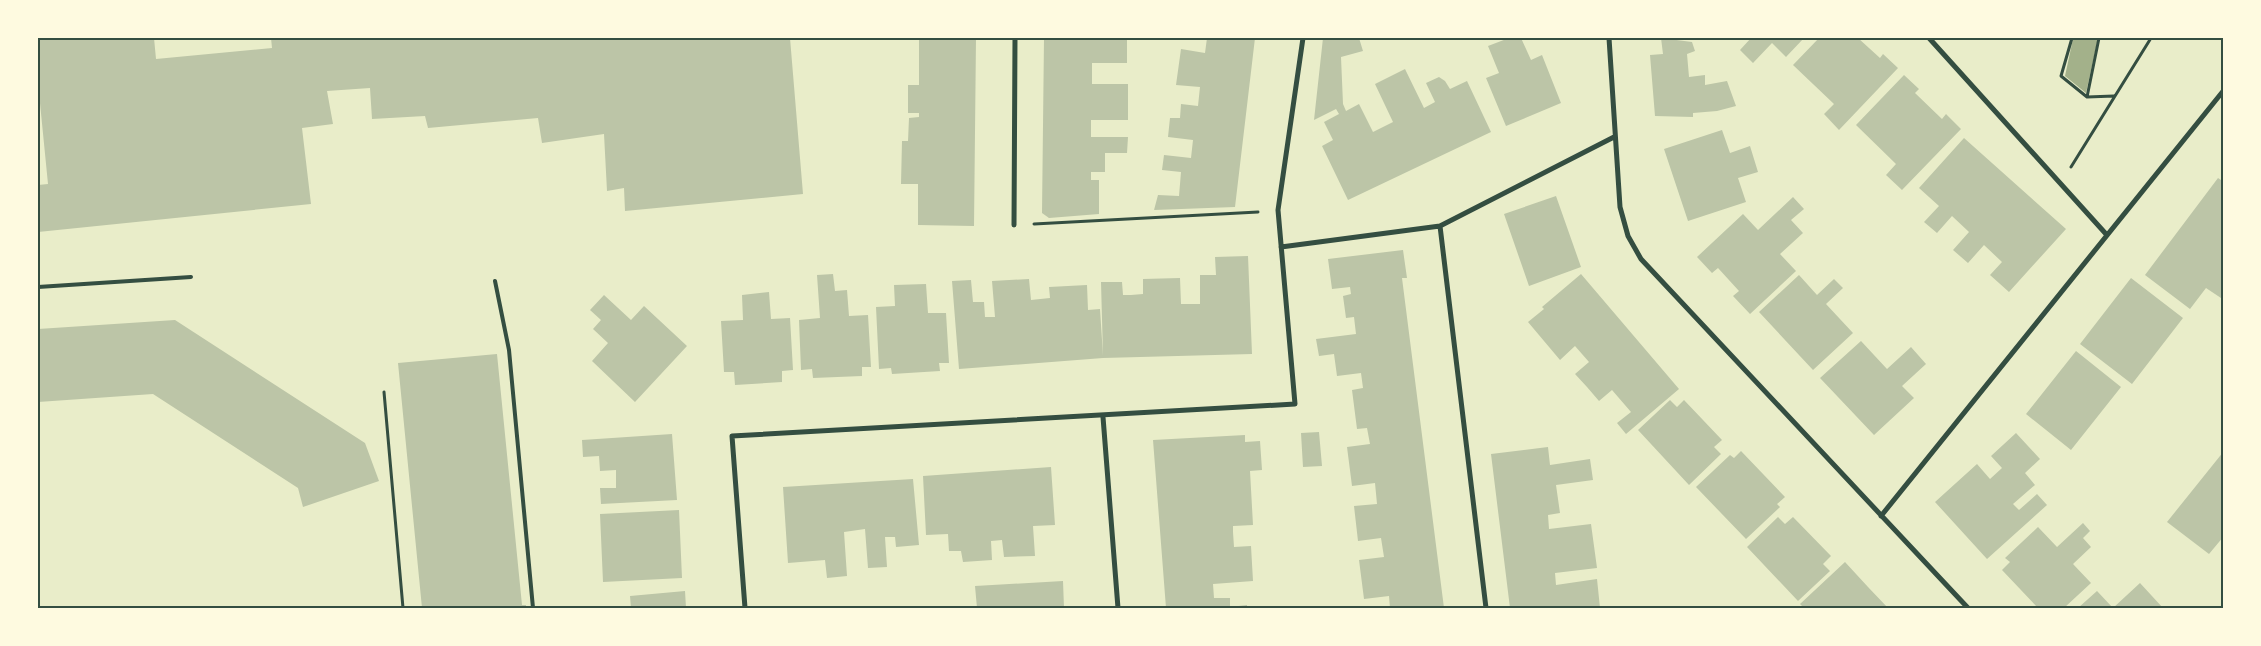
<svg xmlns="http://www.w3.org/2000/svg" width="2261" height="646" font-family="Inter,sans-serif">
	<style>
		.water { fill: #a3b18a }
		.building { fill: #bcc5a7 }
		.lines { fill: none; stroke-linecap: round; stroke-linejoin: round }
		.path { stroke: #344e41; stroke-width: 3 }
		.service { stroke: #344e41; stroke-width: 4 }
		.minor { stroke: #344e41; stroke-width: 5 }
		.neatline { fill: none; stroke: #344e41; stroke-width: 2 }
	</style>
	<rect width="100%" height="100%" fill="#e9edc9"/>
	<path class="water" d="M2080,38H2098L2086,93L2065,76L2073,39Z"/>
	<path class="building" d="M38,38H154L156,59L272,48L271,38H790L803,194L625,211L624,188L607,191L604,134L542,143L538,118L428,128L425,116L372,119L370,88L327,91L333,124L302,128L311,204L38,232V185L48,184L38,83Z
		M919,38H976L974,226L918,225V184H901L902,141H908L909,118L919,117V113H908V85H919Z
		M1044,38H1127V63H1092V84H1128V120H1091V137H1128L1127,153H1105V172H1091V180H1099V214L1049,218L1042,213Z
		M1207,38H1255L1235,207L1154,210L1158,195L1179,196L1181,172L1162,170L1164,155L1191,158L1193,140L1168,137L1170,118H1180L1181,104L1198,106L1200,87L1176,85L1181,49L1205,53Z
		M1323,38H1359L1363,51L1341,57L1343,104L1346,111L1359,104L1373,132L1393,122L1375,84L1405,69L1424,108L1435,102L1426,83L1439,77L1445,81L1450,89L1467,81L1491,132L1348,200L1322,146L1333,140L1324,122L1339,114L1336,109L1314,120Z
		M1509,38H1521L1531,60L1542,55L1561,103L1506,126L1486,78L1499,73L1488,46Z
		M1661,38L1692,42L1695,51L1687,54L1689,77L1705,75V85L1727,81L1736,106L1717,111L1693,113V117L1655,116L1650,55L1663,54Z
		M1751,38H1804L1786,57L1772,43L1753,63L1740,50Z
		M1819,38H1858L1880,58L1883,54L1898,68L1839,130L1824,114L1834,104L1793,65Z
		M1904,75L1919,89L1915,93L1942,119L1946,114L1961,129L1902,190L1886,175L1896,164L1856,125Z
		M1722,130L1730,153L1750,146L1758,172L1738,178L1746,202L1688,221L1664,149Z
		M1964,138L2066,229L2009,292L1990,275L2002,262L1984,245L1968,263L1953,250L1969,232L1952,216L1937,233L1924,222L1939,206L1919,188Z
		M2218,178L2224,182V300L2206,288L2190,309L2145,275Z
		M1556,196L1581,267L1529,286L1504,214Z
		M1793,197L1804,209L1791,220L1803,233L1780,254L1796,271L1750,314L1733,296L1739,291L1718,268L1712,273L1697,257L1743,214L1758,230Z
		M1403,250L1407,278H1402L1444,608H1390L1389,596L1364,599L1359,560L1384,557L1381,538L1358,541L1354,506L1377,504L1375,483L1352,486L1347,447L1370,444L1367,428L1357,429L1352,390L1363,388L1361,373L1337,376L1334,354L1319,356L1316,339L1356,334L1354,317L1346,318L1343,296L1351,294L1350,287L1332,289L1328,259Z
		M1248,256L1252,354L1103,358L959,369L952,281L971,280L973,302H984L985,317H995L992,281L1029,279L1031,300L1050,298L1049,287L1087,285L1088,310L1100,309L1103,356L1101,282H1122L1123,295H1131L1143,294V279L1180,278L1181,304H1200V275H1216L1215,257Z
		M833,274L835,291L847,290L849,316L868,315L871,367H862V376L813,378L812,369L801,370L799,320L820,318L817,275Z
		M1581,274L1679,389L1626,434L1617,423L1631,412L1612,390L1599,401L1587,387L1575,374L1589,362L1575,346L1560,360L1528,322L1544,309L1542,307Z
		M1799,275L1817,295L1834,279L1843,288L1826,304L1853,333L1813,370L1759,312Z
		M2131,278L2183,318L2132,384L2080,344Z
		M926,284L928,313H946L949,363H939L940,371L892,374L891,368L879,369L876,307L895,306L894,285Z
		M769,292L771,319L790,318L793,370L782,371V382L735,385L734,372H724L721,321L743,320L742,295Z
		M604,295L631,320L644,306L687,346L635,402L592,361L608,343L593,329L601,320L590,310Z
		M175,320L365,443L379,481L303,507L298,488L153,394L38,402V329Z
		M1861,341L1887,369L1911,347L1926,364L1902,386L1914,398L1874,435L1820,378Z
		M2076,351L2121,387L2071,450L2026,414Z
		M497,354L522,605H526V608H422L398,363Z
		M1670,400L1677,407L1684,400L1722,440L1714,447L1721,454L1689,485L1638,430Z
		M1319,432L1322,466L1303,467L1301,433Z
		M2016,433L2040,459L2025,473L2035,485L2013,504L2019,510L2037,494L2047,505L1987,559L1935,502L1977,464L1990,479L2002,468L1991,456Z
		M672,434L677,500L601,504L600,488H616V470L600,471L599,456L583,457L582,440Z
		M1245,435V442L1260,441L1262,470L1250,471L1253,525L1233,526V532L1234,547L1251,546L1253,581L1213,584L1214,598H1230V607L1247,605V608H1166L1153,440Z
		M1548,447L1550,465L1590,459L1593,480L1556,485L1560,513L1548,515L1549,529L1591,524L1597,568L1555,573L1556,585L1597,579L1600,608H1510L1491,454Z
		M1741,451L1785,497L1777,504L1780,507L1746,539L1696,487L1730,455L1734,458Z
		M2224,451V536L2209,554L2167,522Z
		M1051,467L1055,525L1033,526L1035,556L1004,557L1002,540L991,541L992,560L963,562L961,551H949L948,534L926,535L923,476Z
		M913,479L919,545L896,547L895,537H885L887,567L868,568L865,529L844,532L847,576L827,578L825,560L788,563L783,487Z
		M679,510L682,578L603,582L600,514Z
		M1778,517L1785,524L1793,517L1831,556L1823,564L1830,571L1798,601L1747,547Z
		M2083,523L2090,531L2083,538L2091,547L2073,564L2091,583L2064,608H2038L2002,570L2010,562L2005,558L2038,527L2057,547Z
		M1845,562L1868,587L1888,608H1804L1800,604Z
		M1063,581L1064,608H977L975,586Z
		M2140,583L2163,608H2078L2097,591L2113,608Z
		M685,591L686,608H631L630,596Z"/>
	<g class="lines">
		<path class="path" d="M2072,38L2061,76L2087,97L2114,96
			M2087,97L2099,38
			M2071,167L2151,38
			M1034,224L1258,212
			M384,392L403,608"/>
		<path class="service" d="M495,281L509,350L533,608
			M38,287L191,277"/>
		<path class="minor" d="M1609,38L1620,207L1628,236L1641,259L1968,608
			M1929,38L2106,234
			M1014,225L1015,38
			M1440,226L1486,608
			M1281,247L1440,226L1614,137
			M1103,417L1118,608
			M1881,516L2224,90
			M745,608L732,436L1295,404L1278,210L1303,38"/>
	</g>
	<rect width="2261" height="646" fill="none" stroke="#fefae0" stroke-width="78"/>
	<rect x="39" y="39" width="2183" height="568" class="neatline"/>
</svg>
